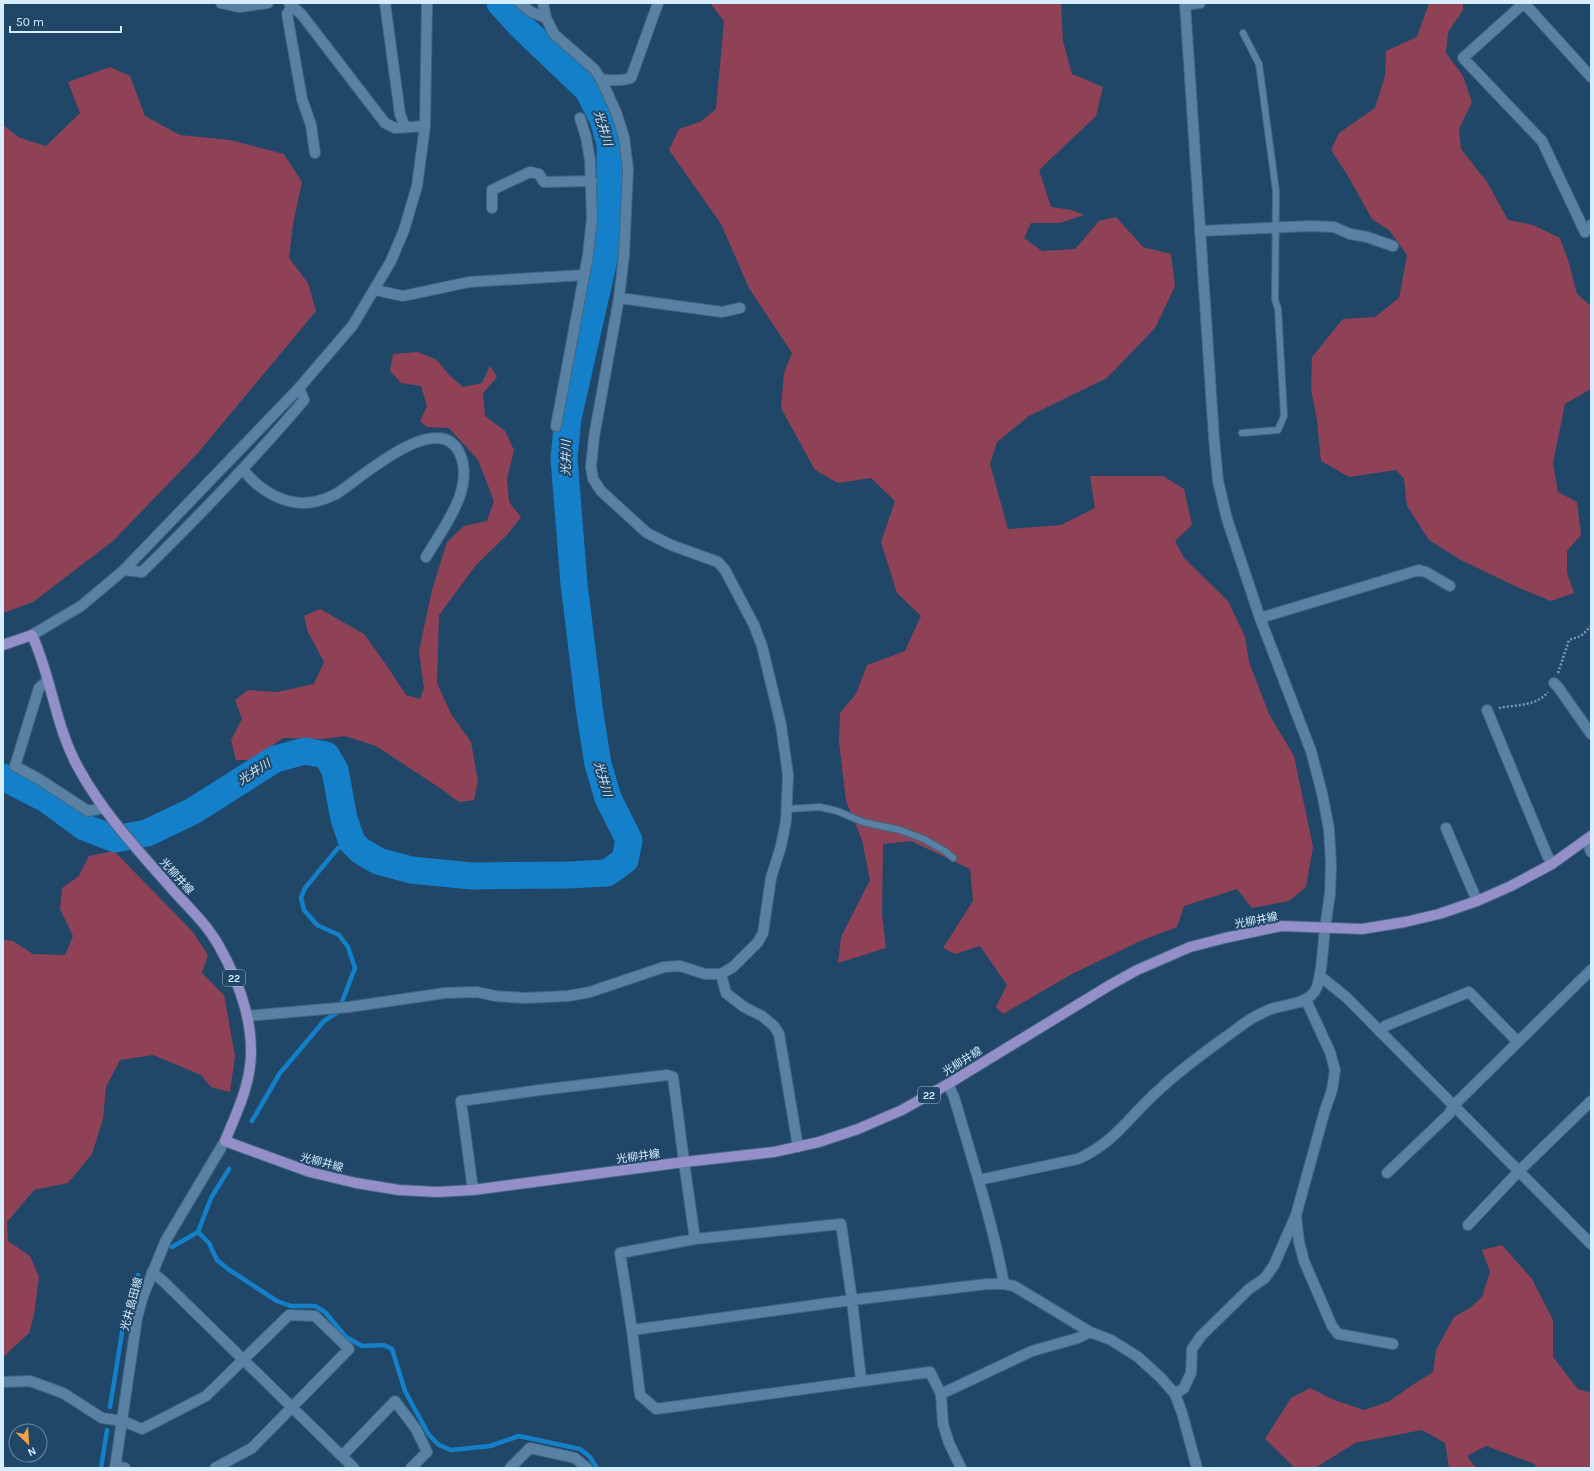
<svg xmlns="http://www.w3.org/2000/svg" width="1594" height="1471" font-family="Karla,'Noto Sans JP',sans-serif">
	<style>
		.green { fill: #8f4256 }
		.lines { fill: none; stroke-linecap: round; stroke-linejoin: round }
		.stream { stroke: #1380c9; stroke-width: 4.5 }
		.river { stroke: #1380c9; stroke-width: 27 }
		.service-casing { stroke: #426681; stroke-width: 8 }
		.minor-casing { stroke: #426681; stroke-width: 12 }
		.tertiary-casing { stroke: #426681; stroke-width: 12 }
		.secondary-casing { stroke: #426681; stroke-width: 12 }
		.primary-casing { stroke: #426681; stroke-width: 12 }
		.path { stroke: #7b99b3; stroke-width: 2.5; stroke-dasharray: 2 2; stroke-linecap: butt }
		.service { stroke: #5981a4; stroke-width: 6 }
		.minor { stroke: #5981a4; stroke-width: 10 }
		.tertiary { stroke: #5981a4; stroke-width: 10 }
		.secondary { stroke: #5981a4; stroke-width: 10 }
		.primary { stroke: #948fc8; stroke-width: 10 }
		.labels { text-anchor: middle; stroke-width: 4; stroke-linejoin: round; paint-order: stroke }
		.shield { fill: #204767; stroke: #9fbad1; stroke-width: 1 }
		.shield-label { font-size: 10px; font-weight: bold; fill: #d6ecff }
		.street-label { font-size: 11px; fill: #d6ecff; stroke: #204767 }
		.water-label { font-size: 12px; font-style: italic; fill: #cfe4f7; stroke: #204767 }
	</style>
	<rect width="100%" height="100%" fill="#204767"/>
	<path class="green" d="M710,3H1061L1063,41L1072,74L1103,87L1096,116L1039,170L1051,207L1072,210L1084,215L1060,223H1031L1024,238L1042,251L1075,249L1099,221L1116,217L1143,247L1171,254L1175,286L1155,328L1107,378L1029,416L997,442L990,464L1008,529L1061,525L1095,508L1090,476H1163L1184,489L1192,525L1175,541L1184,558L1228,601L1245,637L1249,662L1269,714L1294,756L1313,847L1306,887L1289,901L1252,908L1237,889L1184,906L1177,927L1140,941L1070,975L1003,1014L996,1007L1007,985L980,946L955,954L943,948L973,901L970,869L911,841L883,844L882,914L886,948L838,963L841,937L870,880L862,840L846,801L839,742L840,713L856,694L867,665L905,651L921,616L897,593L881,542L895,501L871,478L838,483L815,470L781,408L784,373L792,353L749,288L721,224L669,150L679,129L700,122L716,109L724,21Z
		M1429,3H1463V10L1448,32L1446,53L1463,76L1472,102L1459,129L1461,149L1487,182L1508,220L1533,225L1560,238L1568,260L1577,294L1591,306V389L1565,404L1553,463L1558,492L1577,502L1581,535L1567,551V573L1574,593L1551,601L1517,587L1461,560L1429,540L1407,506L1404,479L1396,470L1349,477L1321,461L1317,420L1311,389L1312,357L1343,319L1375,317L1399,298L1407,255L1389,230L1372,219L1348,176L1331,150L1339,133L1375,108L1385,76L1386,51L1417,37Z
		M110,67L130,76L145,116L180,135L230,140L284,154L302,182L293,224L289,258L308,283L316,311L197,454L113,541L33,602L3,613V125L20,138L46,146L80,113L68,82Z
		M418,352L437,360L450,376L463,387L482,383L490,366L497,377L483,393L485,416L505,431L514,450L507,479L509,502L521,517L507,535L476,565L439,615L437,683L451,714L471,742L478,781L474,800L459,802L440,788L376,746L345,736L322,739L283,738L252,760H236L231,740L242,719L235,700L248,690L277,692L314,684L324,662L308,632L304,616L320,609L364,634L387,666L406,695L420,699L424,688L419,651L432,590L447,542L464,526L487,521L494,501L478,460L449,428L427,427L420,421L427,406L421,386L401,383L390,371L393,354Z
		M114,851L192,931L208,955L202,973L224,995L235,1056L230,1092L211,1087L201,1075L153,1055L120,1060L106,1087L103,1119L92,1154L68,1183L34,1190L7,1222L8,1241L30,1256L39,1277L34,1315L29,1333L3,1357V940L13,941L33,954L65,955L73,936L60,909L62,888L79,876L89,856Z
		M1502,1245L1532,1279L1553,1320V1357L1578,1389L1591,1393V1468H1536L1535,1464L1486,1446L1467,1456L1476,1468H1449L1445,1443L1422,1430L1355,1443L1315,1468H1295L1265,1439L1291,1398L1310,1388L1334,1400L1364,1410L1388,1402L1414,1384L1433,1372L1436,1350L1454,1317L1470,1308L1482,1297L1490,1272L1482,1250Z"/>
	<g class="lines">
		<path class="stream" d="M252,1121L280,1073L324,1021L338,1012L355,968L348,947L339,935L317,925L304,910L301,898L305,888L338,848L352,842
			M198,1232L209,1243L217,1260L228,1269L277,1301L291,1306H315L325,1312L346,1337L362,1346L384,1345L392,1349L405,1391L429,1435L439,1445L451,1450L490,1446L519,1436L580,1449L589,1456L597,1468
			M172,1247L198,1232L211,1198L229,1169
			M110,1407L125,1314L138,1275
			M101,1468L107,1430"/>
		<path class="river" d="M3,777L46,799L84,827L115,839L147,833L193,811L275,759L305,751L326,755L335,770L344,819L352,842L361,851L378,861L411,870L472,876L567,875L607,873L625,860L629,840L608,798L598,764L590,714L574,584L564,458L568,418L605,255L610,181V144L603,119L588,90L520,25L500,3"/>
		<defs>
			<path id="service" d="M1242,433L1278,430L1284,416L1278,309L1275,300L1276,191L1259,64L1243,33
				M787,809L820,807L837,811L863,822L900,830L924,839L945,851L953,858"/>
			<path id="minor" d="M221,3L239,7L268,3
				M289,3L302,15L385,123L395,128L425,126
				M385,3L400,114L405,127
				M520,3L531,12L546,18
				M1524,3L1463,58L1542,141L1585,232
				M1524,3L1591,77
				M1185,5L1200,3
				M292,7L287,14L302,99L311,125L315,153
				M601,79C612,81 621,81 631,78L658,3
				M492,208V190L530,172L539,174L544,182L592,181
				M1200,231L1310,226L1334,227L1350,234L1367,237L1393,246
				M375,290L403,296L469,282L584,275
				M619,298L722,312L740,308
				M556,426L588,255L592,218L590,160L586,137L580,118
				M243,469C258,490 286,507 313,502C320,501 330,497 336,494C359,480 439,406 460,454C475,489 443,528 426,557
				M124,570L142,572C198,517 253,460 304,400L299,388
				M1260,618L1419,570L1426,572L1450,586
				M47,681L39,688L15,766L39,779L88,811L104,808
				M1554,683L1558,687L1591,734
				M1487,710L1547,855L1552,864
				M1446,828L1477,901
				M1587,840L1591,852
				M721,974L726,993L744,1007L762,1016L774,1026L779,1034L798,1147
				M1320,976L1346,997L1591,1244
				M247,1016L349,1007L445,993L477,992L495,996L525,998L568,996L590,992L664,967L680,966L705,974H721L733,967L758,942L763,933L771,878L781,846L786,821L788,775L781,725L762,646L754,625L725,570L718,562L671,545L647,533L601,491L593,479L591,467L594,437L619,298L624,255L628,169L624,137L616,112L601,79L594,69L554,34L546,18L543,3
				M1380,1032L1385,1026L1469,992L1518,1042
				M948,1084L954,1097C972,1159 992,1220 1004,1284
				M1387,1173L1449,1114L1453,1106L1591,970
				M979,1180L1078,1159C1116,1142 1130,1115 1160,1089C1185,1065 1214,1046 1242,1025C1250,1019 1261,1013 1271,1009C1285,1004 1305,1005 1315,991C1322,980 1323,943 1325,928
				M473,1190L461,1101L540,1090L667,1075L673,1077L684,1162L695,1239
				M1296,1217L1299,1242L1304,1261L1332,1326L1338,1334L1393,1344
				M1468,1225L1518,1172L1591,1101
				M152,1272L163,1281L354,1468
				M632,1330L852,1300L987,1284H1004L1014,1286L1090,1332L1111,1340L1138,1357L1161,1378L1175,1394L1182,1413L1197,1468
				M861,1380L852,1300L841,1224L695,1239L620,1253L632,1330L640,1395L656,1409L930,1372L941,1394L943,1424L949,1443L961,1468
				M3,1382L30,1381L63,1393L102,1418L123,1421L142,1429L206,1396L289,1315L315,1316L349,1349L252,1448L215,1468
				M941,1394L1032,1351L1078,1338L1090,1332
				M1175,1394L1184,1388L1191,1373L1192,1349L1201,1336L1249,1289L1265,1278L1274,1265L1296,1215L1325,1110L1332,1090L1335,1070L1330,1052L1306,1000
				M342,1456L395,1401L416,1429L427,1452L411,1468
				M116,1466L125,1468
				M510,1468L530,1448L575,1458L587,1468"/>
			<path id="tertiary" d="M1185,3L1214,438L1218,481L1227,519L1260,618L1311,751L1322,793L1329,829L1331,864L1330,894L1325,928
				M1585,232L1591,225
				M32,635L81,606L124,570L299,388L353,325L391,261L404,230L417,186L425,126L427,3"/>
			<path id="secondary" d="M115,1468L137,1318L143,1296L166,1240L225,1141"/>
			<path id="primary" d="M3,645L32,635C52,678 55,727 79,769C103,813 138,850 171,888C187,906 207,924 219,946C240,983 257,1030 249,1073C245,1096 234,1119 225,1141L310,1172L356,1183L399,1190L437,1192L473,1190L684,1162L774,1152L819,1142L858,1129L902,1110L948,1084L1110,985L1137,970L1190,947L1225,938L1281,926L1362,929L1405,922L1439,914L1477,901L1511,886L1552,864L1591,836"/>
		</defs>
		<use href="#service" class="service-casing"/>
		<use href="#minor" class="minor-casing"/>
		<use href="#tertiary" class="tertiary-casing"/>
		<use href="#secondary" class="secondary-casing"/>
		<use href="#primary" class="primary-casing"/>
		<path class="path" d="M1558,673L1569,640L1581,636L1591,626
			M1499,708C1515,705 1537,706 1548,692"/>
		<use href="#service" class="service"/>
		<use href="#minor" class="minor"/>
		<use href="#tertiary" class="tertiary"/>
		<use href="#secondary" class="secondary"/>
		<use href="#primary" class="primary"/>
	</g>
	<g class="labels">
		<g class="shield">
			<rect x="223" y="970" width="22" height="16" rx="3"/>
			<rect x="918" y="1087" width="22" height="16" rx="3"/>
		</g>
		<g class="shield-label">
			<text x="234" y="982">22</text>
			<text x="929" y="1099">22</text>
		</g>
		<g class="street-label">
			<text transform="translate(177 876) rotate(48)" y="4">光柳井線</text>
			<text transform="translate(1256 920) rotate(-11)" y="4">光柳井線</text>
			<text transform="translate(962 1061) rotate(-32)" y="4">光柳井線</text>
			<text transform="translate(638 1156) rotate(-8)" y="4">光柳井線</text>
			<text transform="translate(322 1162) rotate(15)" y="4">光柳井線</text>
			<text transform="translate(131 1304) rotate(-75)" y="4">光井島田線</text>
		</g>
		<g class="water-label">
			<text transform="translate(603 128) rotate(73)" y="4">光井川</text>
			<text transform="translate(566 458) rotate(-89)" y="4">光井川</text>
			<text transform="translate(254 772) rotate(-33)" y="4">光井川</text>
			<text transform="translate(603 779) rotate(74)" y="4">光井川</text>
		</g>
	</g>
	<rect width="1594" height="1471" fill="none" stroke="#d6ecff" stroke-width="8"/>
	<g transform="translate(28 1443) rotate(155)"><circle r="19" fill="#204767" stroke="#6989a4"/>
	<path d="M0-3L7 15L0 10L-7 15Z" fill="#f5a346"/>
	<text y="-6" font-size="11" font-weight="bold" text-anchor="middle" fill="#d6ecff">N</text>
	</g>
	<path d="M10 26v6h111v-6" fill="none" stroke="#d6ecff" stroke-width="2"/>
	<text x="16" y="26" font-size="12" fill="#d6ecff" stroke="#204767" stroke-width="3" paint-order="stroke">50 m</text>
</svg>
